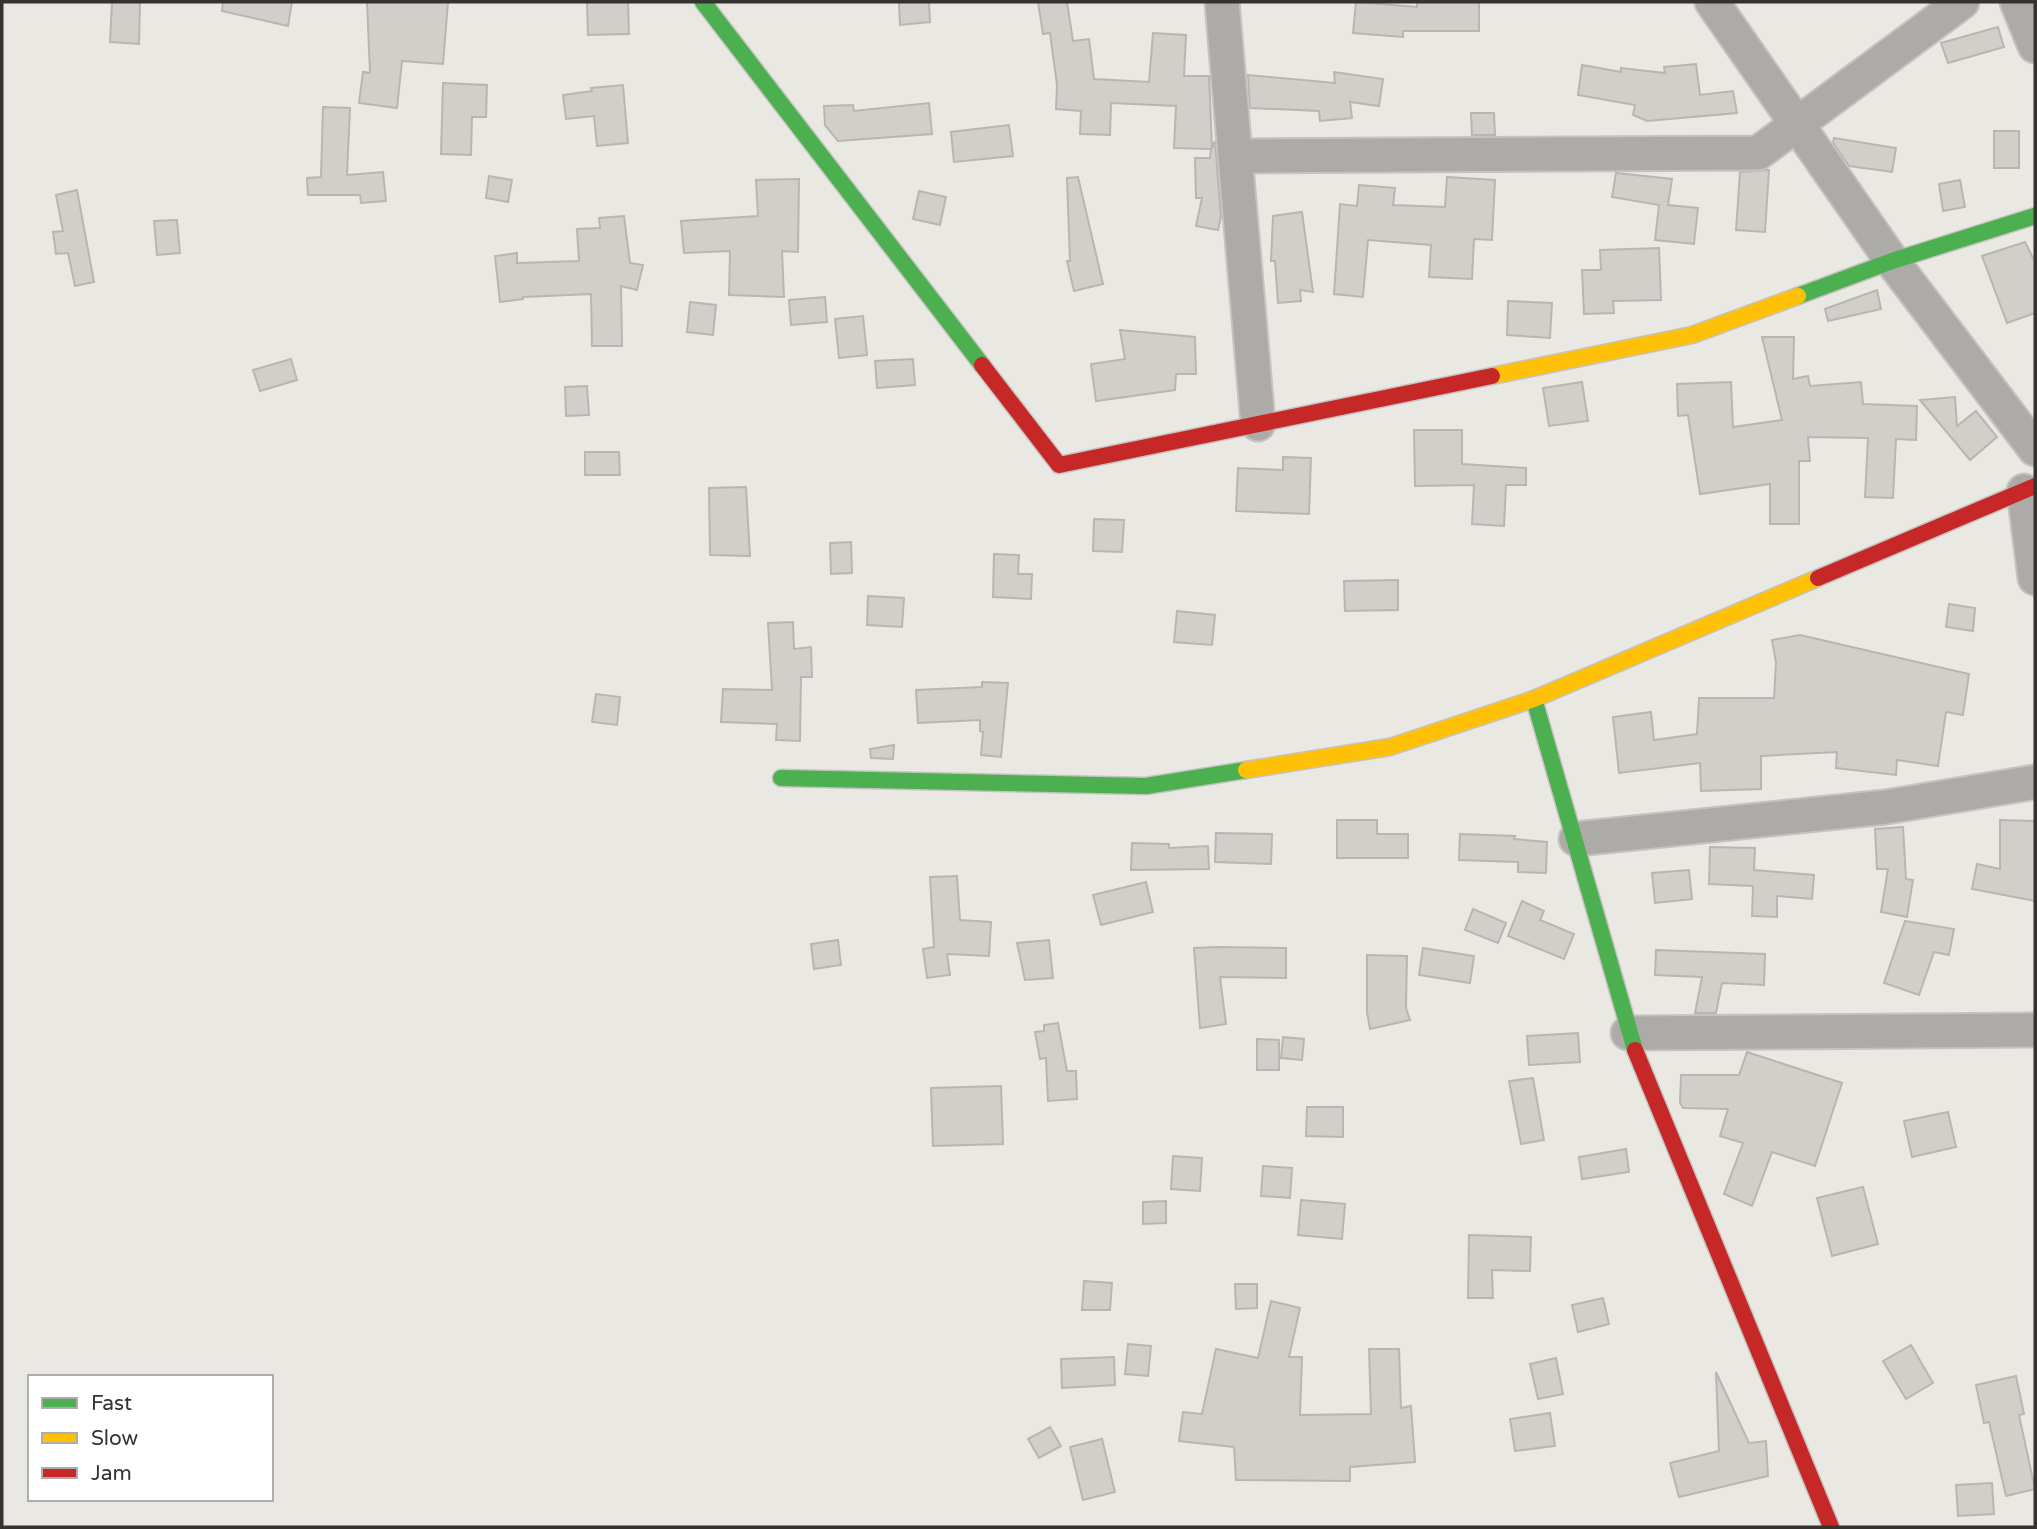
<svg xmlns="http://www.w3.org/2000/svg" width="2037" height="1529" font-family="'Varela Round',sans-serif">
	<style>
		.building { fill: #d1cfca; stroke: #b8b6b2; stroke-width: 2 }
		.lines { fill: none; stroke-linecap: round; stroke-linejoin: round }
		.street-casing { stroke: #c5c3bf; stroke-width: 37 }
		.fast-casing { stroke: #c5c3bf; stroke-width: 19 }
		.slow-casing { stroke: #c5c3bf; stroke-width: 19 }
		.jam-casing { stroke: #c5c3bf; stroke-width: 19 }
		.street { stroke: #acaba7; stroke-width: 33 }
		.fast { stroke: #4caf50; stroke-width: 16 }
		.slow { stroke: #ffc107; stroke-width: 16 }
		.jam { stroke: #c62828; stroke-width: 16 }
	</style>
	<rect width="100%" height="100%" fill="#eae8e2"/>
	<path class="building" d="M112,2H140L139,44L110,42Z
		M223,2H292L288,26L222,11Z
		M367,2H448L443,64L402,61L397,108L359,103L363,72L370,73Z
		M587,2H628L629,34L588,35Z
		M899,2H929L930,22L900,25Z
		M1038,2H1067L1073,41L1089,39L1094,79L1149,82L1153,33L1186,35L1184,76H1209L1212,148L1215,141L1221,217L1218,230L1196,226L1202,198H1196L1195,158H1210L1211,149L1174,148L1176,106L1111,103L1110,135L1080,134L1081,111L1056,109L1057,85L1050,33L1043,34Z
		M1356,2L1417,7V2H1479V31H1403V37L1353,33Z
		M1998,27L2004,47L1948,63L1941,43Z
		M1696,64L1700,95L1733,91L1737,113L1647,121L1633,115L1635,105L1578,95L1582,65L1621,72V68L1665,73L1664,67Z
		M1334,72L1383,79L1379,106L1350,102L1352,118L1320,121L1319,111L1250,108L1248,75L1335,83Z
		M443,83L487,85L486,117H472L471,155L441,154Z
		M623,85L628,143L597,146L594,116L566,119L563,95L592,91L591,88Z
		M929,103L932,134L838,141L825,125L824,106L853,105L854,111Z
		M323,107L350,108L347,175L383,172L386,201L361,203L360,195H308L307,178L321,177Z
		M1471,113H1494L1495,135H1472Z
		M1009,125L1013,156L954,162L951,132Z
		M1994,131H2019V168H1994Z
		M1834,138L1896,148L1892,172L1849,166L1833,143Z
		M1767,170H1769L1765,232L1736,230L1740,172Z
		M1616,173L1672,179L1668,205L1698,208L1694,244L1655,240L1659,205L1612,197Z
		M489,176L512,180L508,202L486,198Z
		M1078,177L1103,284L1074,291L1067,261H1070L1067,178Z
		M1447,177L1495,180L1492,240L1474,239L1472,279L1429,277L1431,245L1368,240L1363,297L1334,294L1340,204L1357,206L1359,185L1395,188L1393,205L1445,207Z
		M799,179L798,252L782,251L784,297L729,295L730,251L684,253L681,221L758,216L756,180Z
		M1960,180L1965,207L1943,211L1939,184Z
		M77,190L94,282L75,286L68,253L56,254L53,232L63,231L56,195Z
		M919,191L946,197L940,225L913,219Z
		M1302,212L1313,292L1300,290L1301,301L1278,303L1275,261H1271L1273,216Z
		M624,216L630,263L643,265L637,290L621,286L622,346H592L591,294L523,297V299L500,302L495,256L517,253V263L579,261L577,229L600,228L599,218Z
		M177,220L180,253L157,255L154,221Z
		M2025,242L2035,262V313L2007,323L1982,256Z
		M1659,248L1661,300L1613,301L1614,313L1584,314L1582,270H1601L1600,250Z
		M1877,290L1881,309L1828,321L1825,309Z
		M825,297L827,322L791,325L789,300Z
		M1508,301L1552,303L1550,338L1507,335Z
		M690,302L716,305L713,335L687,332Z
		M863,316L867,355L839,358L835,319Z
		M1120,330L1195,337L1196,374H1176L1175,390L1096,401L1091,364L1125,359Z
		M1762,337H1794L1793,379L1808,376L1810,386L1861,382L1863,404L1917,406L1916,440L1896,439L1893,498L1865,497L1868,438L1808,437L1810,461H1799V524H1770V484L1700,494L1688,415L1678,416L1677,384L1731,382L1733,427L1782,420Z
		M291,359L297,380L260,391L253,370Z
		M913,359L915,385L877,388L875,361Z
		M1582,382L1588,421L1549,426L1543,388Z
		M587,386L589,415L566,416L565,387Z
		M1955,397L1957,426L1976,411L1997,437L1970,460L1920,400Z
		M1414,430H1462V464L1526,468V485H1506L1504,526L1472,524L1474,485L1415,486Z
		M585,452H619L620,475H585Z
		M1283,457L1311,458L1309,514L1236,511L1238,468L1283,470Z
		M746,487L750,556L710,555L709,488Z
		M1094,519L1124,520L1122,552L1093,551Z
		M851,542L852,573L831,574L830,543Z
		M994,554L1019,555L1018,574H1032L1031,599L993,597Z
		M1398,580V610L1345,611L1344,581Z
		M868,596L904,598L902,627L867,625Z
		M1949,604L1975,608L1973,631L1946,627Z
		M1177,611L1215,615L1212,645L1174,642Z
		M793,622L794,649L811,647L812,677H801L800,741L776,740L777,724L721,722L723,689L772,690L768,623Z
		M1800,635L1969,674L1963,715L1946,712L1938,766L1897,760L1896,775L1836,768L1837,752L1761,756V789L1701,791L1700,763L1619,773L1613,717L1651,712L1654,740L1697,734L1699,698H1774L1776,662L1772,640Z
		M982,682L1008,683L1001,757L981,755L983,732L980,731V720L918,723L916,690L982,687Z
		M596,694L620,697L617,725L592,722Z
		M894,745L893,759L871,758L870,749Z
		M1337,820H1377V834H1408V858H1337Z
		M2000,820L2035,821V901L1972,889L1977,864L2000,869Z
		M1903,827L1906,879L1913,880L1907,917L1881,912L1888,869H1877L1875,829Z
		M1216,833L1272,834L1271,864L1215,862Z
		M1460,834L1515,836L1514,839L1547,842L1546,873L1518,872V862L1459,860Z
		M1132,843L1169,844V848L1208,846L1209,869L1131,870Z
		M1710,847L1755,848L1754,870L1814,875L1812,899L1777,896V917L1752,916L1753,886L1709,884Z
		M1689,870L1692,899L1655,903L1652,873Z
		M957,876L960,920L991,922L989,956L947,954L950,975L927,978L923,949L934,947L930,877Z
		M1146,882L1153,912L1101,925L1093,895Z
		M1522,901L1544,911L1540,920L1574,934L1564,959L1508,936Z
		M1473,909L1506,923L1498,943L1465,930Z
		M1905,921L1954,929L1949,955L1934,952L1919,995L1884,983Z
		M838,940L841,965L814,969L811,944Z
		M1049,940L1053,978L1025,980L1017,943Z
		M1217,947L1286,948V978L1220,977L1226,1024L1200,1028L1194,948Z
		M1423,948L1474,956L1470,983L1419,975Z
		M1656,950L1765,954L1764,985L1722,983L1716,1013H1695L1702,977L1655,975Z
		M1367,955L1407,956L1406,1008L1410,1020L1370,1029L1367,1012Z
		M1058,1023L1067,1071H1076L1077,1099L1048,1101L1046,1058L1040,1059L1035,1032L1044,1031V1025Z
		M1578,1033L1580,1062L1529,1065L1527,1036Z
		M1283,1037L1304,1039L1302,1060L1281,1058Z
		M1257,1039L1279,1040V1070H1257Z
		M1747,1052L1842,1083L1815,1166L1772,1152L1752,1206L1724,1194L1743,1143L1720,1136L1728,1109L1683,1108L1680,1103L1681,1075H1739Z
		M1533,1078L1544,1140L1521,1144L1509,1081Z
		M1001,1086L1003,1144L933,1146L931,1088Z
		M1307,1107H1343V1137L1306,1136Z
		M1948,1112L1956,1147L1912,1157L1904,1121Z
		M1626,1149L1629,1172L1582,1179L1579,1157Z
		M1173,1156L1202,1158L1200,1191L1171,1189Z
		M1263,1166L1292,1168L1290,1198L1261,1196Z
		M1863,1187L1878,1244L1832,1256L1817,1198Z
		M1301,1200L1345,1204L1342,1239L1298,1235Z
		M1166,1201V1223L1143,1224V1202Z
		M1469,1235L1531,1237L1530,1271L1492,1270L1493,1298H1468Z
		M1084,1281L1112,1283L1110,1310H1082Z
		M1235,1284H1257V1308L1236,1309Z
		M1603,1298L1609,1324L1578,1332L1572,1305Z
		M1271,1301L1300,1308L1289,1357H1302L1300,1415L1371,1414L1369,1349H1399L1401,1408L1411,1406L1415,1462L1350,1467V1481L1236,1480L1234,1447L1179,1441L1183,1412L1202,1414L1216,1349L1258,1358Z
		M1128,1344L1151,1346L1148,1376L1125,1374Z
		M1911,1345L1933,1383L1906,1399L1883,1361Z
		M1114,1357L1115,1385L1062,1388L1061,1359Z
		M1556,1358L1563,1394L1538,1399L1530,1364Z
		M1716,1372L1749,1443L1766,1441L1768,1476L1679,1497L1670,1463L1719,1451Z
		M2016,1376L2024,1414L2019,1415L2035,1489L2006,1496L1989,1422L1984,1423L1976,1385Z
		M1550,1413L1555,1446L1515,1451L1510,1419Z
		M1050,1427L1061,1446L1039,1458L1028,1439Z
		M1102,1439L1115,1492L1083,1500L1070,1447Z
		M1992,1483L1994,1514L1958,1516L1956,1485Z"/>
	<g class="lines">
		<defs>
			<path id="street" d="M1222,2L1258,424
				M1712,2L1892,261L2035,449
				M2017,2L2035,46
				M1235,156L1758,153L1962,2
				M2024,491L2035,578
				M1576,839L1886,807L2035,782
				M1628,1033L2035,1030"/>
			<path id="fast" d="M703,2L982,365
				M1798,296L1892,261L2035,216
				M1534,699L1635,1050
				M781,778L1146,786L1246,770"/>
			<path id="slow" d="M1492,376L1692,335L1798,296
				M1246,770L1390,747L1534,699L1818,578"/>
			<path id="jam" d="M982,365L1059,465L1492,376
				M1818,578L2035,486
				M1635,1050L1831,1527"/>
		</defs>
		<use href="#street" class="street-casing"/>
		<use href="#fast" class="fast-casing"/>
		<use href="#slow" class="slow-casing"/>
		<use href="#jam" class="jam-casing"/>
		<use href="#street" class="street"/>
		<use href="#fast" class="fast"/>
		<use href="#slow" class="slow"/>
		<use href="#jam" class="jam"/>
	</g>
	<rect width="2037" height="1529" fill="none" stroke="#35332f" stroke-width="7"/>
	<rect x="28" y="1375" width="245" height="126" fill="#ffffff" stroke="#aeadac" stroke-width="2"/>
	<rect x="42" y="1398" width="35" height="10" fill="#4caf50" stroke="#aeadac" stroke-width="2"/>
	<text x="91" y="1410" font-size="21" fill="#35332f">Fast</text>
	<rect x="42" y="1433" width="35" height="10" fill="#ffc107" stroke="#aeadac" stroke-width="2"/>
	<text x="91" y="1445" font-size="21" fill="#35332f">Slow</text>
	<rect x="42" y="1468" width="35" height="10" fill="#c62828" stroke="#aeadac" stroke-width="2"/>
	<text x="91" y="1480" font-size="21" fill="#35332f">Jam</text>
</svg>
